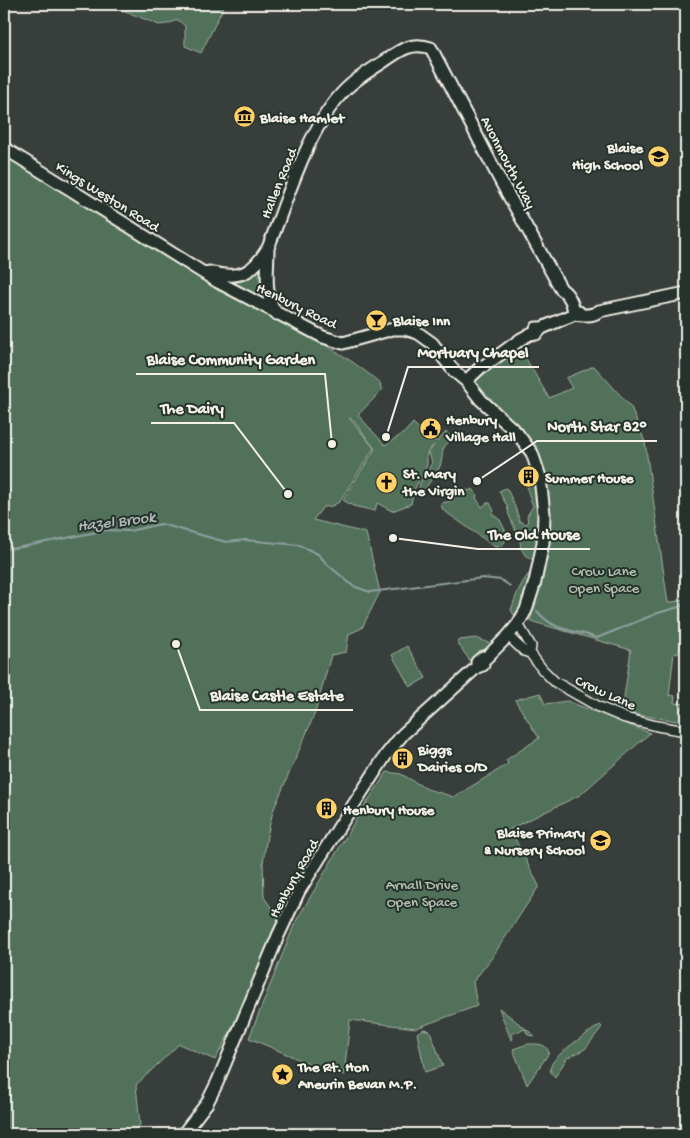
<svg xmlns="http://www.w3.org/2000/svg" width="690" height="1138" font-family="'Gochi Hand',sans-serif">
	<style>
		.green { fill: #51715a; stroke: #a2b1a1 }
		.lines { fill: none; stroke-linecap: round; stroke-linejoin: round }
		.stream { stroke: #8f9fa1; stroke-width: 2 }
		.minor-casing { stroke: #f4f1e8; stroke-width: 12 }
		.major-casing { stroke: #f4f1e8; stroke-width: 15 }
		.minor { stroke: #26332d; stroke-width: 9 }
		.major { stroke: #26332d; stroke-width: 11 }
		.labels { text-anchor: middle; stroke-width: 4; stroke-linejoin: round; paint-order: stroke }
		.poi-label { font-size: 15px; font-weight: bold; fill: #f4f1e8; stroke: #26332d; text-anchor: start }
		.street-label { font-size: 15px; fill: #f4f1e8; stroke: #26332d }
		.park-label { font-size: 15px; fill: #b3beaf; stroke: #26332d }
		.water-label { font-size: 16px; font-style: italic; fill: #b1bab9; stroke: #26332d }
		.leader { fill: none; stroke: #f4f1e8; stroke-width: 2 }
		.callout-dot { fill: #f4f1e8; stroke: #26332d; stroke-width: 2 }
		.callout-label { font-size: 16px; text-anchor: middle; font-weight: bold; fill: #f4f1e8; stroke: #26332d; stroke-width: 4; stroke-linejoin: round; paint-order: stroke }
	</style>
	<rect width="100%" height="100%" fill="#383e3b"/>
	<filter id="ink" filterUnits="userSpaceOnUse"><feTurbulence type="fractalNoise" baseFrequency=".02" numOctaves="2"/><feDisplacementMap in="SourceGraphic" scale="10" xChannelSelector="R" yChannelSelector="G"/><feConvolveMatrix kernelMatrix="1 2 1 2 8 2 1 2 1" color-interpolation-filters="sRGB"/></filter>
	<g filter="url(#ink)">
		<path class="green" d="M108,4H225L201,53L185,46V26L178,20L167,24L159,25Z
			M4,153C81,201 157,251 236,297C285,326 338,346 381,384L380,386L383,389L358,415L385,445L404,433L413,423C420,429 425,436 432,440L433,439L437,442L446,432L453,438C438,451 445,451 440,466C437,473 433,477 429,483C426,487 426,489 422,492L419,489L420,483L432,463L429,452L434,445L427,453V465L414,490L411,504L392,511L377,503L375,511L353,506L343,500L375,449L353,420L349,418L374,448L339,502L332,506L323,507L313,520L366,533L380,592L362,628L349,634L346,652L331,655L315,713L273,811L267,836L263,863L264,897L280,921V925L257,971L238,1017L215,1060L179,1044L136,1085L140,1125L132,1134H4Z
			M262,266L264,302L231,283C244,281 253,276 262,266Z
			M518,345L549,398L572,388L566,378L594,366L631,407L645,442L668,603L686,599V648L680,647L678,654L674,653L669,695L675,696L674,703L686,704V715L684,722L639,715L622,711L631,650L530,621L541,585L546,549L532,445L516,424L488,401L473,384Z
			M529,484H536C540,508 540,534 535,557L531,559L525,555L521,548L520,541L509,515L507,506L499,491L506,488C510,493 519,516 519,521L526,524L528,523L527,516L533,506L527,489Z
			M463,488L468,491L473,489L477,495L476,498L482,507L487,503H490L494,511L492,514L500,520L507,534C506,542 504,546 495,547L443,510L441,505L442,503L451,501Z
			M533,570L526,599L523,596L521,598L525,601L514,615L511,610C516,596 521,580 533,570Z
			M476,638L492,644L472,664L457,642L460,640Z
			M407,646L426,678L410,687L392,655Z
			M540,693L545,704L567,701L650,733L580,795L510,829L539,886L493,956L473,982L477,1006L416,1028L350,1020L344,1075L298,1059L249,1038L295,923L358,816L387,772L401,774L427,789L454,797L508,764L506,760L539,738L515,700Z
			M499,1008L535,1036L528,1035L525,1029L511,1034L513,1039L511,1040Z
			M600,1025L602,1027L585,1049L567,1058L555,1077C552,1074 549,1071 551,1066C556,1053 588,1033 600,1025Z
			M424,1029L430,1031L443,1066L425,1072L417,1033Z
			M528,1044C537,1044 547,1043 549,1053L527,1085L513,1049Z"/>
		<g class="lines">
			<path class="stream" d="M4,549L16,548L107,530L129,531L161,524L226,542L245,540L299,545L318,554L327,564L353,586L370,592L483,578L501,580L510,586
				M522,597L524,598
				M537,611C557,634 572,628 597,638L658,613L686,605"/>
			<defs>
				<path id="minor" d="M518,624L531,646L530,653L542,669L555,682L599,707L625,718L657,726L686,731
					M508,636L524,651L530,653"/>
				<path id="major" d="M4,148L218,282L323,337L343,343L393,329H405L418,333L432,343L454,371L466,381L481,400L517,433L532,453L540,477L544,514L543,543L535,582L526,610L518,624L508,636L486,658L483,657L477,662V667
					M268,248C268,270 263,296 277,314
					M209,272C240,280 252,274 268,248C288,198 308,126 346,89C357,78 371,70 383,62C399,51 411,41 431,48L501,182L561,289C570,295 573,303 574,314
					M574,314C582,315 592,317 599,311L686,293
					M536,328H542L579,312
					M466,381L482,366H484L521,339L532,333L536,334L542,328
					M183,1134L207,1103L217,1083L278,936L299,891L339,827L386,755L403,734L477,667L483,665"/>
			</defs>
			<use href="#minor" class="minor-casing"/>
			<use href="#major" class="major-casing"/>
			<use href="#minor" class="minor"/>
			<use href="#major" class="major"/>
		</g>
	</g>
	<defs>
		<symbol id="museum-disc" viewBox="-11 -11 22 22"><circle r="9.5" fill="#ffd166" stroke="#26332d"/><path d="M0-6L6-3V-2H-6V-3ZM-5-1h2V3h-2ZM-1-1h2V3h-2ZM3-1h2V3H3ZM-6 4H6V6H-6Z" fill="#111"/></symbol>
		<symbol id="school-disc" viewBox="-11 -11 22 22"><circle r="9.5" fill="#ffd166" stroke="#26332d"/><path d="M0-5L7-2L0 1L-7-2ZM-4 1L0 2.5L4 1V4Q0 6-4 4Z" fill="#111"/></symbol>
		<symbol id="bar-disc" viewBox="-11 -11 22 22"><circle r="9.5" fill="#ffd166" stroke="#26332d"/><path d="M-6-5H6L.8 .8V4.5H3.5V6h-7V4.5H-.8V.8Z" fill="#111"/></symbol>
		<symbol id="civic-disc" viewBox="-11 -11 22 22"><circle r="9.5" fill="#ffd166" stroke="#26332d"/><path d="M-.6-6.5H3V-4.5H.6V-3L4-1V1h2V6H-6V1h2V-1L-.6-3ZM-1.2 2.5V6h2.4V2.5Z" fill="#111"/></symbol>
		<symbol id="building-disc" viewBox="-11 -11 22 22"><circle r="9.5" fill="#ffd166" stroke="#26332d"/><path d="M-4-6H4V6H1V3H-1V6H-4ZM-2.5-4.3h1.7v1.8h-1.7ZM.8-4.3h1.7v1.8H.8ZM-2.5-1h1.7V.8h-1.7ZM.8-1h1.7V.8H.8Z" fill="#111"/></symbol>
		<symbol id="church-disc" viewBox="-11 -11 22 22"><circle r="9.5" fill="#ffd166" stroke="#26332d"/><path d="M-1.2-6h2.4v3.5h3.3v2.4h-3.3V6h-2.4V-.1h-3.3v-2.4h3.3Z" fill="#111"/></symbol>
		<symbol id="sight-disc" viewBox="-11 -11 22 22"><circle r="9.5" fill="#ffd166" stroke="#26332d"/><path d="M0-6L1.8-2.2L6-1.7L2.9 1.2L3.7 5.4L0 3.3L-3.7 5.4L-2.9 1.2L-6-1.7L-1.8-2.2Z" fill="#111"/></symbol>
	</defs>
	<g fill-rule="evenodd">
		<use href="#museum-disc" x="232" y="104" width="25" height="25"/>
		<use href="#school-disc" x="646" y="144" width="25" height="25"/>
		<use href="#bar-disc" x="364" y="308" width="25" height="25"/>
		<use href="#civic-disc" x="418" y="416" width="25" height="25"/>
		<use href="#building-disc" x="516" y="464" width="25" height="25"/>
		<use href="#church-disc" x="374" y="470" width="25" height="25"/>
		<use href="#building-disc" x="390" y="746" width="25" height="25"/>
		<use href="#building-disc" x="314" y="796" width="25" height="25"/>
		<use href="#school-disc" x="588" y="828" width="25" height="25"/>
		<use href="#sight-disc" x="270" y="1062" width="25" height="25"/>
	</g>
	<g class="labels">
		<g class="poi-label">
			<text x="260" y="122">Blaise Hamlet</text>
			<text x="643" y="152" text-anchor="end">Blaise<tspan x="643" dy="17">High School</tspan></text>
			<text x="393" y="325">Blaise Inn</text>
			<text x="446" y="424">Henbury<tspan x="446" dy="17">Village Hall</tspan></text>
			<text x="403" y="478">St. Mary<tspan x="403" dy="17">the Virgin</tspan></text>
			<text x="545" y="482">Summer House</text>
			<text x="418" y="754">Biggs<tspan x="418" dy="17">Dairies O/D</tspan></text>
			<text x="343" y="814">Henbury House</text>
			<text x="585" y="837" text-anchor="end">Blaise Primary<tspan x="585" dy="17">&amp; Nursery School</tspan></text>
			<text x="298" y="1071">The Rt. Hon<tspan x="298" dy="17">Aneurin Bevan M.P.</tspan></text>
		</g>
		<g class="street-label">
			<text transform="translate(509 162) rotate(62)" y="5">Avonmouth Way</text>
			<text transform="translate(278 183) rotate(-68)" y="5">Hallen Road</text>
			<text transform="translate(108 196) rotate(32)" y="5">Kings Weston Road</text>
			<text transform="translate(297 305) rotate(26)" y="5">Henbury Road</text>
			<text transform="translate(606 692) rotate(24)" y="5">Crow Lane</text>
			<text transform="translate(293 878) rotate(-61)" y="5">Henbury Road</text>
		</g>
		<g class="park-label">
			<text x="604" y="575">Crow Lane<tspan x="604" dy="17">Open Space</tspan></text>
			<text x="422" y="889">Arnall Drive<tspan x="422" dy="17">Open Space</tspan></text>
		</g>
		<g class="water-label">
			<text transform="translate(116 520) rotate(-7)" y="6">Hazel Brook</text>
		</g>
	</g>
	<path class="leader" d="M386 437L408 367H539M332 444L325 374H136M288 494L234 423H151M477 481L537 441H657M393 538L478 549H590M176 644L200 710H353"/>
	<g class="callout-dot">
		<circle cx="386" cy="437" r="5"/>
		<circle cx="332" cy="444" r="5"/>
		<circle cx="288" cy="494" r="5"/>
		<circle cx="477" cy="481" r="5"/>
		<circle cx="393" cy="538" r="5"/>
		<circle cx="176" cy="644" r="5"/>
	</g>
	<g class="callout-label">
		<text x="473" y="357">Mortuary Chapel</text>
		<text x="231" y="364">Blaise Community Garden</text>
		<text x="192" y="413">The Dairy</text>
		<text x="597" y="431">North Star 82°</text>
		<text x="534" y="539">The Old House</text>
		<text x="277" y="700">Blaise Castle Estate</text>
	</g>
	<rect width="690" height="1138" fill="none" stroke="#26332d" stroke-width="20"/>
	<rect x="10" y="10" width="670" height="1118" fill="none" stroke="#f4f1e8" stroke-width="2" filter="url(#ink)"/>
</svg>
